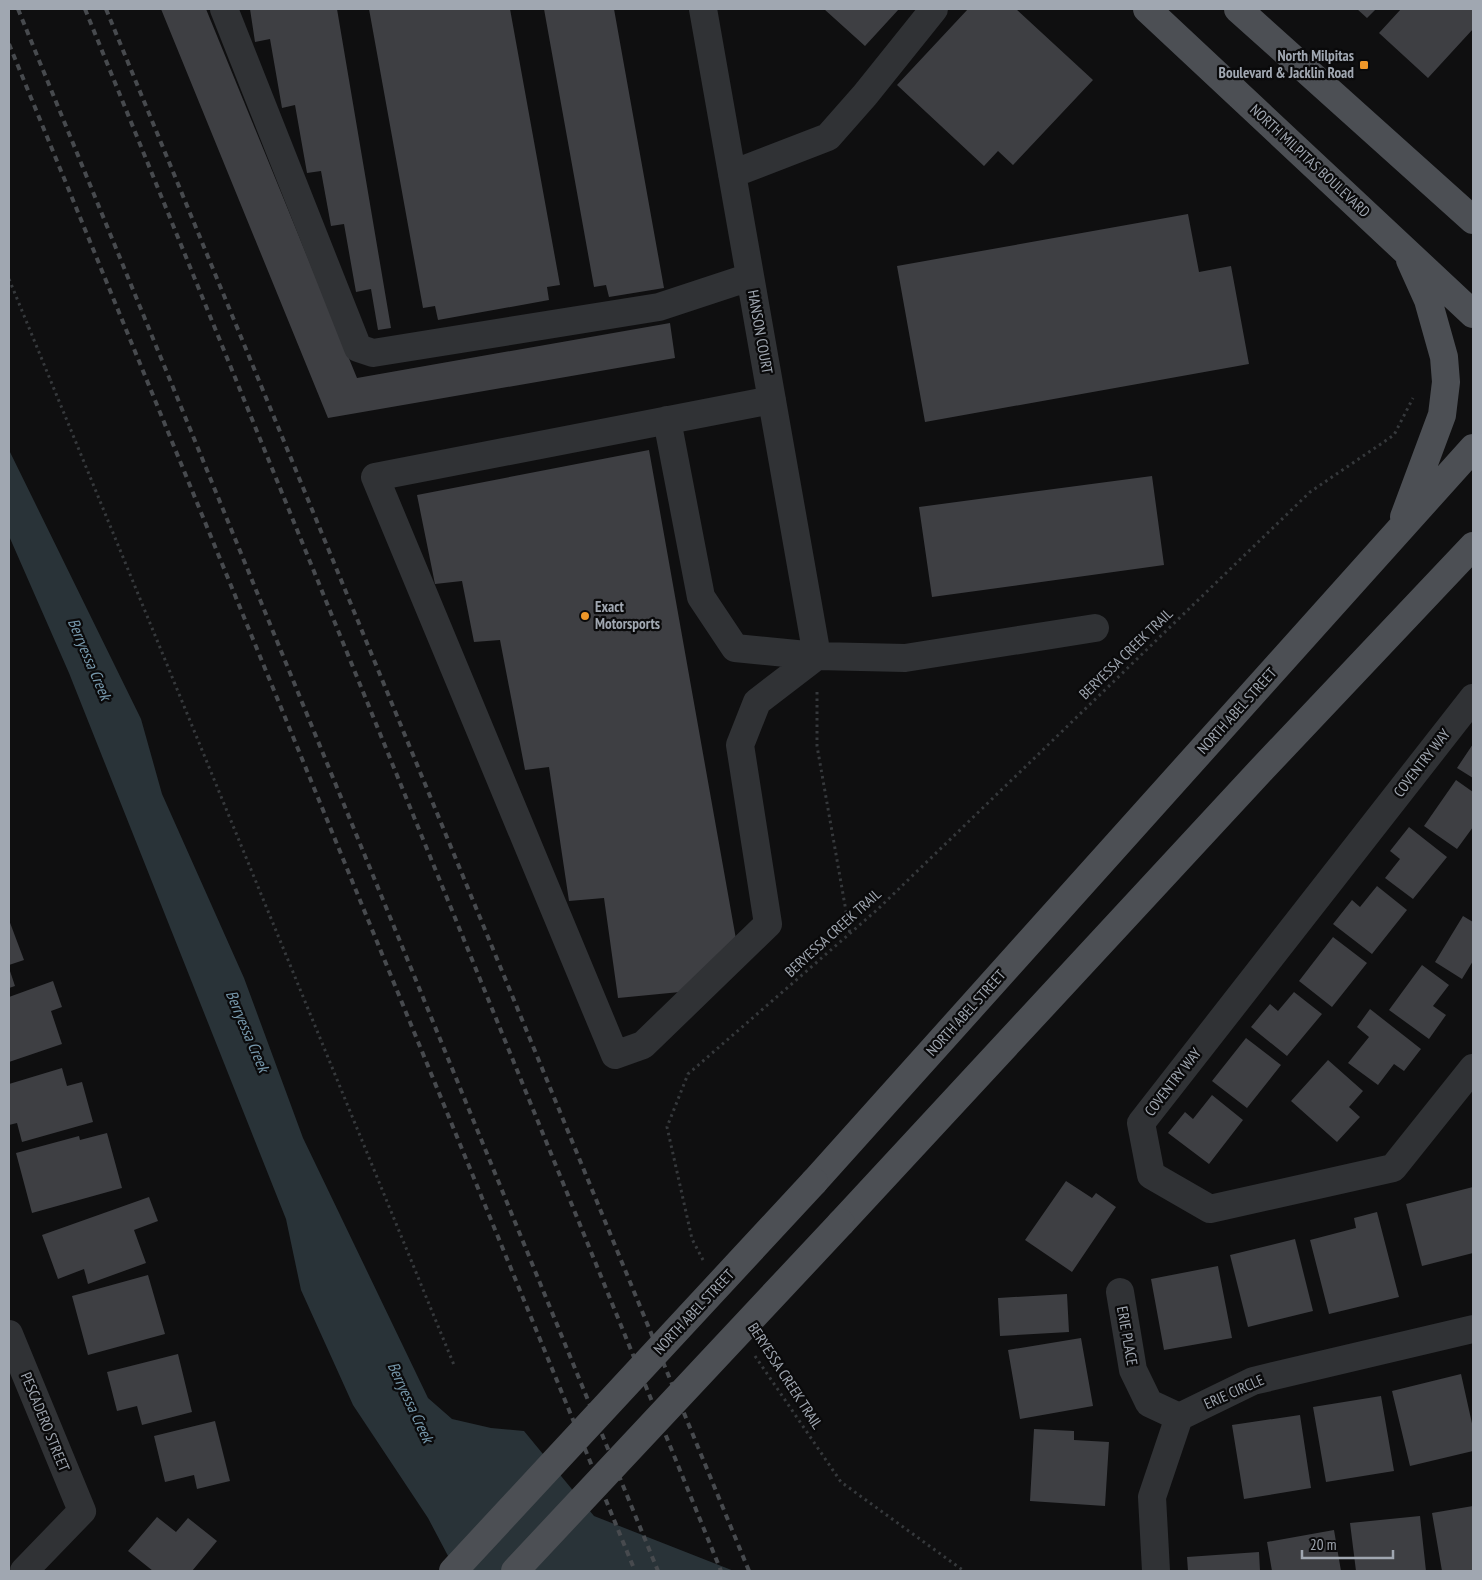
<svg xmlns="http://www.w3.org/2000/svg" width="1482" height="1580" font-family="'PT Sans Narrow',sans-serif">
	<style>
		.water { fill: #293338 }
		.building { fill: #3e3f43 }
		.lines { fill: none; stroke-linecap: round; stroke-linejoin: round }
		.path { stroke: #36393c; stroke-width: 3; stroke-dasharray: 2.5 4; stroke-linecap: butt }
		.minor { stroke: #303235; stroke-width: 28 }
		.major { stroke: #4c4f54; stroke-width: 28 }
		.rail { stroke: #474a4e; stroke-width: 4; stroke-dasharray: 6 5; stroke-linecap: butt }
		.major-bridge { stroke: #4c4f54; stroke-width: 28 }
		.poi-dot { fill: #ee9729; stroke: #0a0a0b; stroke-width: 2 }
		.labels { text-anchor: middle; stroke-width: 4.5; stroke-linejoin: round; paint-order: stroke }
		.poi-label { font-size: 15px; font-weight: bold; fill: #a0a7b1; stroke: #0a0a0b; text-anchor: end }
		.street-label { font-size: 15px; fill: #a0a7b1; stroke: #0a0a0b }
		.water-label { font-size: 16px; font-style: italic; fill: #7799ad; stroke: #0a0a0b }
	</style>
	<rect width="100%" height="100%" fill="#0f0f10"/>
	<path class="water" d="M9,450L141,719L162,794L244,978L303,1138L428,1398L452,1419L491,1428L524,1431L594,1516L734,1571H456L428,1518L353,1405L301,1290L286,1219L69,673L9,536Z"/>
	<path class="building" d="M161,9H206L357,378L670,323L675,358L328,418Z
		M250,9H337L391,328L378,330L371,289L356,292L344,224L331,226L321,171L307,173L295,105L282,108L270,39L255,42Z
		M369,9H510L560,285L547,287L549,300L438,320L435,306L423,308Z
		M544,9H614L664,288L609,297L606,285L594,287Z
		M824,9H899L865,46Z
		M968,9H1016L1093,80L1013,165L998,151L984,166L897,85Z
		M1357,9H1376L1367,18Z
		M1401,9H1473V29L1428,78L1379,33Z
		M1188,214L1199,272L1231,266L1249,364L925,422L897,266Z
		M649,450L736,939L680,992L618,998L604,898L569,901L549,767L525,770L500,640L474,642L462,581L435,584L417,495Z
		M1152,476L1164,565L932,597L919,507Z
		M1473,744V778L1457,768Z
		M1456,780L1473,792V827L1457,849L1424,826Z
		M1409,827L1447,857L1413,899L1385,878L1400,859L1390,851Z
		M1377,886L1407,910L1372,954L1333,924L1352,900L1360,907Z
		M1463,916L1473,922V961L1462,979L1435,962Z
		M9,920L24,960L9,965Z
		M1333,937L1367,963L1332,1007L1299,981Z
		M1422,965L1449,985L1433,1006L1446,1015L1429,1039L1389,1010Z
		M9,968L15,986L9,988Z
		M53,981L62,1007L51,1011L62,1044L9,1062V997Z
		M1294,992L1322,1014L1287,1056L1251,1027L1270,1004L1278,1011Z
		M1370,1009L1421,1049L1404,1071L1394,1064L1378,1085L1348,1063L1369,1037L1357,1027Z
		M1246,1038L1281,1065L1247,1108L1212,1081Z
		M1328,1060L1363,1091L1349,1107L1360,1117L1337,1142L1291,1101Z
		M62,1068L67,1086L82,1082L93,1122L22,1142L17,1123L9,1125V1084Z
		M1212,1095L1243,1120L1209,1164L1168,1133L1185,1112L1193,1119Z
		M107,1133L122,1188L32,1213L16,1153L79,1136L80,1140Z
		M1066,1181L1092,1198L1096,1193L1116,1207L1072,1272L1025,1240Z
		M1473,1187V1253L1422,1266L1406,1204Z
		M149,1197L158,1221L134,1230L146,1263L88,1284L84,1269L58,1279L42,1235Z
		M1377,1212L1399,1297L1329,1314L1310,1240L1356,1228L1354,1218Z
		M1295,1239L1313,1311L1248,1327L1230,1255Z
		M1218,1266L1232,1338L1164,1350L1151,1279Z
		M148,1275L165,1334L88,1355L72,1296Z
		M1067,1294L1069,1332L1000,1336L998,1298Z
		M1081,1338L1093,1406L1020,1419L1008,1350Z
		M178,1354L192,1412L142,1425L137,1406L117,1411L107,1372Z
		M1461,1374L1473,1428V1451L1410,1466L1392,1391Z
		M1381,1396L1394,1471L1326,1482L1313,1407Z
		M1300,1415L1311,1488L1244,1499L1232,1425Z
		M215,1421L230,1481L197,1489L194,1475L165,1482L154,1436Z
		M1034,1429L1074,1431V1440L1109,1442L1105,1506L1030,1501Z
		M1473,1506V1571H1442L1432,1513Z
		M1420,1516L1426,1571H1356L1350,1523Z
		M157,1517L176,1532L188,1518L217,1541L192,1571H153L128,1551Z
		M1334,1530L1341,1571H1272L1267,1542Z
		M1259,1552L1260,1571H1188L1187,1557Z"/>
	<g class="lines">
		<path class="path" d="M9,279L454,1365
			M817,692V746L850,934
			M703,1260L692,1239L667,1127L688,1074L878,909L1310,492L1394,435L1413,398
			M755,1356L841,1482L964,1571"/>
		<path class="minor" d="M224,9L358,348L373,353L659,307L750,277
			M703,9L817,656
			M732,174L828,137L865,95L934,9
			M772,400L375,477L615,1055L643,1045L768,924L740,745L757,702L817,656
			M667,420L701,597L735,648L817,656L905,658L1095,628
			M1473,698L1141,1123L1151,1175L1210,1209L1393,1168L1473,1068
			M1120,1292L1133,1370L1149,1403L1179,1417
			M9,1334L82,1511L24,1571
			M1156,1571L1152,1497L1179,1417L1253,1381L1473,1329"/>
		<path class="major" d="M1147,9L1473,314
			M1238,9L1473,220
			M1404,517L1442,415L1446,382L1444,357L1428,300L1410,260
			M814,1182L1473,448
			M841,1223L1262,769L1473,546"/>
		<path class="rail" d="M18,9L658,1571
			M85,9L721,1571
			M106,9L749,1571
			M9,44L635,1571"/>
		<path class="major-bridge" d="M453,1571L814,1182
			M515,1571L841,1223"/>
	</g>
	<g class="poi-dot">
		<rect x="1359" y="60" width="10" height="10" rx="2.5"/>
		<circle cx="585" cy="616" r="5"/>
	</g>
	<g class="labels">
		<g class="poi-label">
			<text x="1354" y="61">North Milpitas<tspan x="1354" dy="17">Boulevard &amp; Jacklin Road</tspan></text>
			<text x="595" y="612" text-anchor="start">Exact<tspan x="595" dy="17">Motorsports</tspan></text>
		</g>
		<g class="street-label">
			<text transform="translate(1310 161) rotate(43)" y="5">NORTH MILPITAS BOULEVARD</text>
			<text transform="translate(760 332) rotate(80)" y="5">HANSON COURT</text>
			<text transform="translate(1126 654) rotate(-44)" y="5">BERYESSA CREEK TRAIL</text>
			<text transform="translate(1237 711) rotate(-48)" y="5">NORTH ABEL STREET</text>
			<text transform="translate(1422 763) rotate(-52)" y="5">COVENTRY WAY</text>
			<text transform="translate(833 933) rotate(-42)" y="5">BERYESSA CREEK TRAIL</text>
			<text transform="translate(966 1013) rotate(-48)" y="5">NORTH ABEL STREET</text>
			<text transform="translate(1173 1082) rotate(-52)" y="5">COVENTRY WAY</text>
			<text transform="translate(694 1312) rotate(-47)" y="5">NORTH ABEL STREET</text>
			<text transform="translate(1127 1336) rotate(80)" y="5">ERIE PLACE</text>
			<text transform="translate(785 1376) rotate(57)" y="5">BERYESSA CREEK TRAIL</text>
			<text transform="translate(1234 1392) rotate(-24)" y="5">ERIE CIRCLE</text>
			<text transform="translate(45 1422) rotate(68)" y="5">PESCADERO STREET</text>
		</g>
		<g class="water-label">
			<text transform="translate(90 659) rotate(67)" y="6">Berryessa Creek</text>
			<text transform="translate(248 1031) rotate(67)" y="6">Berryessa Creek</text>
			<text transform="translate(411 1402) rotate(65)" y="6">Berryessa Creek</text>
		</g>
	</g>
	<rect width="1482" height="1580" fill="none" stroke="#a0a7b1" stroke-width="20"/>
	<path d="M1302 1550v8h91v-8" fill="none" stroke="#a0a7b1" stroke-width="2.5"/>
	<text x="1310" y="1550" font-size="15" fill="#a0a7b1" stroke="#0a0a0b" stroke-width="4" paint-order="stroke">20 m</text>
</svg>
